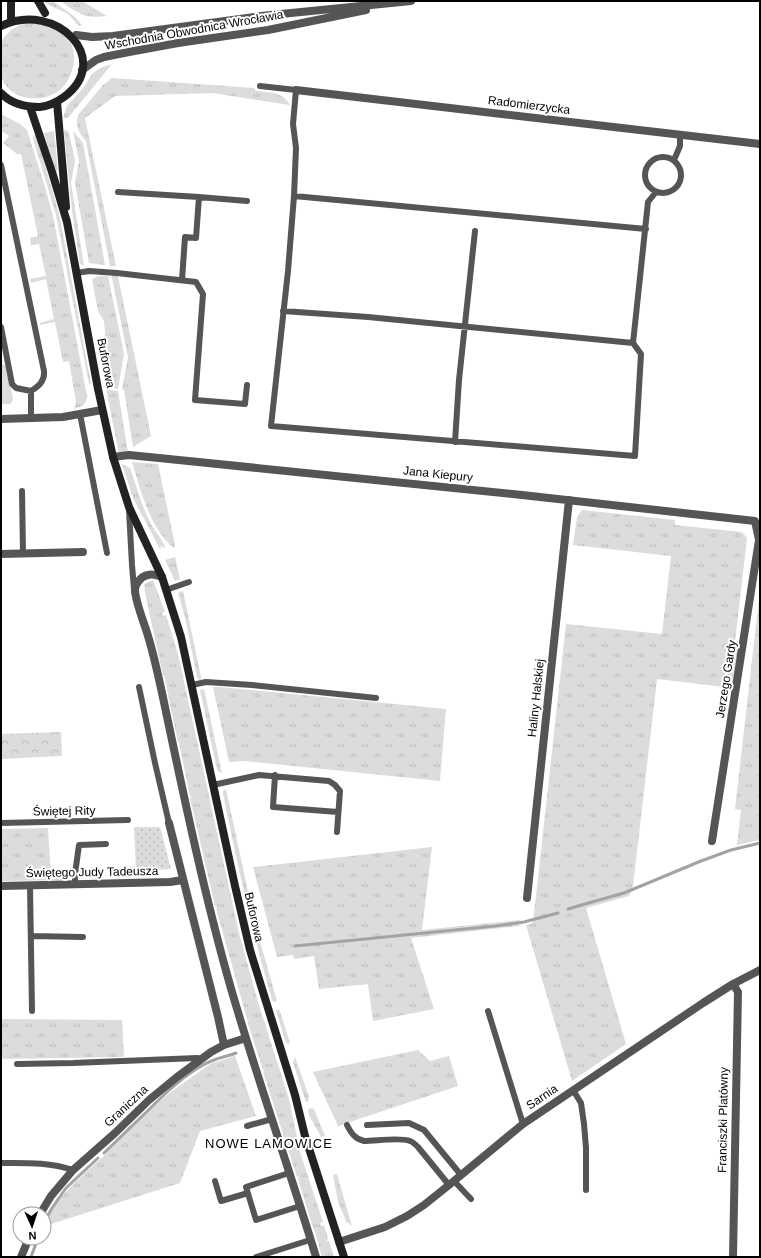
<svg xmlns="http://www.w3.org/2000/svg" width="761" height="1258" font-family="Helvetica,sans-serif">
	<style>
		.grass { fill: url(#grass-tufts) }
		.forest { fill: url(#forest-crowns) }
		.park { fill: url(#park-dots) }
		.garden { fill: #dcdcdc }
		.lines { fill: none; stroke-linecap: round; stroke-linejoin: round }
		.stream { stroke: #a3a3a3; stroke-width: 3 }
		.service { stroke: #555; stroke-width: 6 }
		.minor { stroke: #555; stroke-width: 8 }
		.tertiary { stroke: #555; stroke-width: 8 }
		.secondary { stroke: #222; stroke-width: 8 }
		.labels { text-anchor: middle; stroke-width: 4; stroke-linejoin: round; paint-order: stroke }
		.street-label { font-size: 12px; fill: #000; stroke: #fff }
		.neighbourhood-label { font-size: 13px; letter-spacing: 1px; fill: #000; stroke: #fff }
	</style>
	<defs>
		<pattern id="grass-tufts" width="24" height="20" patternUnits="userSpaceOnUse"><rect width="24" height="20" fill="#dcdcdc"/><path d="M3 7l-1-3M5 7V3M7 7l1-3M15 17l-1-3M17 17v-4M19 17l1-3" fill="none" stroke="#bbb"/></pattern>
		<pattern id="forest-crowns" width="20" height="18" patternUnits="userSpaceOnUse"><rect width="20" height="18" fill="#dcdcdc"/><path d="M2 6a3 3 0 1 1 6 0M12 15a3 3 0 1 1 6 0" fill="none" stroke="#bbb"/></pattern>
		<pattern id="park-dots" width="8" height="8" patternUnits="userSpaceOnUse"><rect width="8" height="8" fill="#dcdcdc"/><path d="M2 2h.1M6 6h.1" fill="none" stroke="#bbb" stroke-width="1.8" stroke-linecap="round"/></pattern>
	</defs>
	<rect width="100%" height="100%" fill="#fff"/>
	<path class="grass" d="M44,1H53L75,17L82,25L79,26L68,14L47,4Z
		M60,1H82L107,16C84,19 78,13 60,1Z
		M38,21C45,24 60,29 65,35C80,49 75,74 62,88C46,104 12,102 2,79C0,74 1,64 1,58C1,53 0,47 1,43C2,40 4,37 6,35C15,25 25,23 38,21Z
		M112,64L68,118H63L67,106L84,87L92,74L100,68Z
		M112,78L254,88L256,91C271,93 282,91 290,105L212,93L115,96L85,118L116,266H110L86,141C79,133 75,127 78,115L103,85Z
		M1,114L20,124L27,130L45,187L53,216L87,396L86,401L83,406L74,409L76,402L69,361L63,362L55,322L40,325V323L54,319L46,279L31,283L30,279L46,276L39,244L31,245L30,238L38,236L21,154H17L3,143L9,136L1,131Z
		M64,130L68,131L69,133L75,160L71,183L84,266L80,264L72,211Z
		M54,131L58,170L56,172L55,171L44,133Z
		M73,131L83,143L105,265L89,263L75,183L79,161Z
		M36,135L59,213L91,384H89L56,215L34,142L33,137Z
		M112,275L118,276L151,436L133,447L124,390L122,389L128,357L112,278Z
		M99,276H108L124,354L118,389L108,387L106,375L104,348L105,331L104,321L99,313L97,307L92,279Z
		M106,389L118,391L128,453L119,454Z
		M132,462L158,464L175,545L174,548C150,529 141,491 132,462Z
		M122,464L130,468C136,485 141,504 149,520C153,529 162,539 165,547L164,548L162,546L160,547L161,549H160L133,498Z
		M582,510L675,520V525L742,532L747,538L735,642L740,643L733,688L657,679L633,886L629,896L586,908L626,1044L572,1081L526,925L533,923L566,624L662,634L671,556L573,545L577,517Z
		M175,557L180,579L175,581L165,560Z
		M153,580L165,612L162,613L163,616L166,615L178,654L239,933L258,1002L289,1099L300,1152L323,1222L320,1223L321,1226L324,1225L328,1239L327,1240V1241H329L334,1257H322L315,1232V1231H314L298,1179L299,1177H297L263,1072L265,1071L263,1070L247,1021L249,1020L247,1019L216,908L217,907L215,906L193,811L190,798H192L190,796L179,743L180,742H178L168,695L169,694L168,693L164,675H163L145,593L144,584Z
		M760,590V840L737,845L741,810L735,809Z
		M183,591L201,677V680H199L197,677L185,617L178,593Z
		M213,687H220L446,709L440,781L244,761L229,762Z
		M204,689L222,773L219,772L217,770L200,690Z
		M226,789L255,924L277,1001L274,1002L272,1000C252,932 237,863 223,794V791Z
		M48,828L51,875H68L66,880L1,881V829Z
		M432,847L422,930L520,920L519,926L411,938L434,1009L373,1021L368,984L319,989L314,956L294,959L293,955L277,957L253,867Z
		M279,1009L290,1042L289,1043V1045L285,1041L276,1010Z
		M1,1019L122,1020L124,1057L1,1059Z
		M418,1050L430,1061L449,1056L458,1086L338,1126L313,1072Z
		M235,1056L256,1116L200,1131L180,1183L48,1225C47,1203 90,1169 106,1154L103,1153L167,1095L189,1079L210,1064Z
		M295,1057L309,1097L308,1102H306L293,1063Z
		M312,1108L314,1109L325,1136L321,1137L309,1115L308,1111L309,1109Z
		M337,1174L351,1223L352,1226L349,1224V1223H347L338,1202L333,1175Z"/>
	<path class="forest" d="M61,732L62,756L1,759V734Z"/>
	<path class="park" d="M134,827H160L171,869L136,871Z"/>
	<path class="garden" d="M1,364L5,365L7,368L13,399L12,402L10,404H1Z"/>
	<g class="lines">
		<path class="stream" d="M568,909L585,904L624,893L701,861L731,850L760,843
			M295,946L495,926L524,922L558,913
			M166,1093C180,1080 197,1066 214,1060C221,1057 229,1056 236,1053
			M104,1153L165,1094
			M44,1223L52,1208L66,1188L98,1158
			M31,1257L38,1238"/>
		<path class="service" d="M260,86L296,90L293,124L296,148L294,196L288,271L271,426L635,456L641,354L633,343L648,202L656,192
			M645 175a18 18 0 1 1 36 0a18 18 0 1 1-36 0Z
			M674,160L680,146V135
			M1,165L44,371C45,381 39,386 31,391V418
			M118,192L199,197L196,238L185,237L182,280
			M294,196L646,229
			M199,197L247,201
			M76,273L89,271L117,273L196,282L203,294L195,400L245,404L247,385
			M283,311L368,317L633,343
			M1,327L12,384L16,388L31,391
			M80,414L107,553
			M455,442L459,380L475,231
			M22,491L23,553
			M129,510L132,565L134,589
			M166,590L189,582
			M192,685L206,682L252,685L376,698
			M139,687L155,763L169,823
			M275,775L273,807L338,812
			M213,785L259,775L329,781L335,785L340,791L337,832
			M1,823L128,820
			M75,885V874L79,845L106,844
			M30,886L32,1011
			M31,936L83,937
			M488,1011L523,1124
			M17,1064L73,1063L197,1058L201,1059
			M573,1090L581,1103L584,1124L586,1148V1190
			M347,1125C351,1133 355,1139 364,1141C376,1141 400,1137 410,1141C413,1142 416,1145 418,1147L449,1185
			M367,1125L409,1123L424,1130L461,1175
			M247,1126L272,1119
			M1,1163C26,1163 49,1162 73,1170
			M289,1173L246,1187L256,1220L300,1206
			M215,1181L221,1201L248,1193
			M454,1181L471,1199
			M256,1257L310,1240"/>
		<path class="minor" d="M296,90L760,144
			M1,419L63,417L102,410
			M113,457L129,455L159,458L522,495L755,521L759,540L712,841
			M1,554L83,552
			M162,577C158,576 153,573 148,575C141,576 135,584 135,590C135,601 145,625 148,636C155,659 160,683 165,707C185,802 205,898 232,992C258,1081 289,1168 316,1257
			M169,823L218,1017L224,1045
			M1,886L170,882L183,880
			M527,898L569,500
			M40,1214L51,1196L73,1170L115,1133L149,1100L177,1077L211,1052L224,1045L246,1038
			M339,1242L385,1227L407,1216L424,1205L449,1185L523,1124L703,1003L733,984L760,970
			M21,1257L29,1238
			M733,1257L738,992L733,984"/>
		<path class="tertiary" d="M76,35L92,37L113,36L261,16L411,1
			M82,70L96,60L104,57L129,52L178,43L268,30L366,10"/>
		<path class="secondary" d="M11,1V18
			M38,1L45,13
			M1,26C57,0 114,60 64,97C57,102 49,106 40,107C25,107 11,104 1,93
			M57,102L66,207
			M30,107L52,172L67,222L98,389L113,457L129,507L162,577L181,637L235,886L250,950L295,1095L305,1136L344,1257"/>
	</g>
	<g class="labels">
		<g class="street-label">
			<text transform="translate(194 30) rotate(-10)" y="4">Wschodnia Obwodnica Wrocławia</text>
			<text transform="translate(529 105) rotate(7)" y="4">Radomierzycka</text>
			<text transform="translate(106 363) rotate(79)" y="4">Buforowa</text>
			<text transform="translate(438 474) rotate(6)" y="4">Jana Kiepury</text>
			<text transform="translate(726 679) rotate(-81)" y="4">Jerzego Gardy</text>
			<text transform="translate(536 698) rotate(-84)" y="4">Haliny Halskiej</text>
			<text transform="translate(64 811) rotate(-1)" y="4">Świętej Rity</text>
			<text transform="translate(92 872) rotate(-1)" y="4">Świętego Judy Tadeusza</text>
			<text transform="translate(254 917) rotate(77)" y="4">Buforowa</text>
			<text transform="translate(542 1097) rotate(-34)" y="4">Sarnia</text>
			<text transform="translate(126 1106) rotate(-43)" y="4">Graniczna</text>
			<text transform="translate(723 1120) rotate(-89)" y="4">Franciszki Platówny</text>
		</g>
		<g class="neighbourhood-label">
			<text x="269" y="1148">NOWE LAMOWICE</text>
		</g>
	</g>
	<rect width="761" height="1258" fill="none" stroke="#000000" stroke-width="4"/>
	<g transform="translate(32 1226) rotate(177)"><circle r="19" fill="#ffffff" stroke="#999999"/>
	<path d="M0-3L7 15L0 10L-7 15Z" fill="#000000"/>
	<text y="-6" font-size="11" font-weight="bold" text-anchor="middle" fill="#000000">N</text>
	</g>
</svg>
